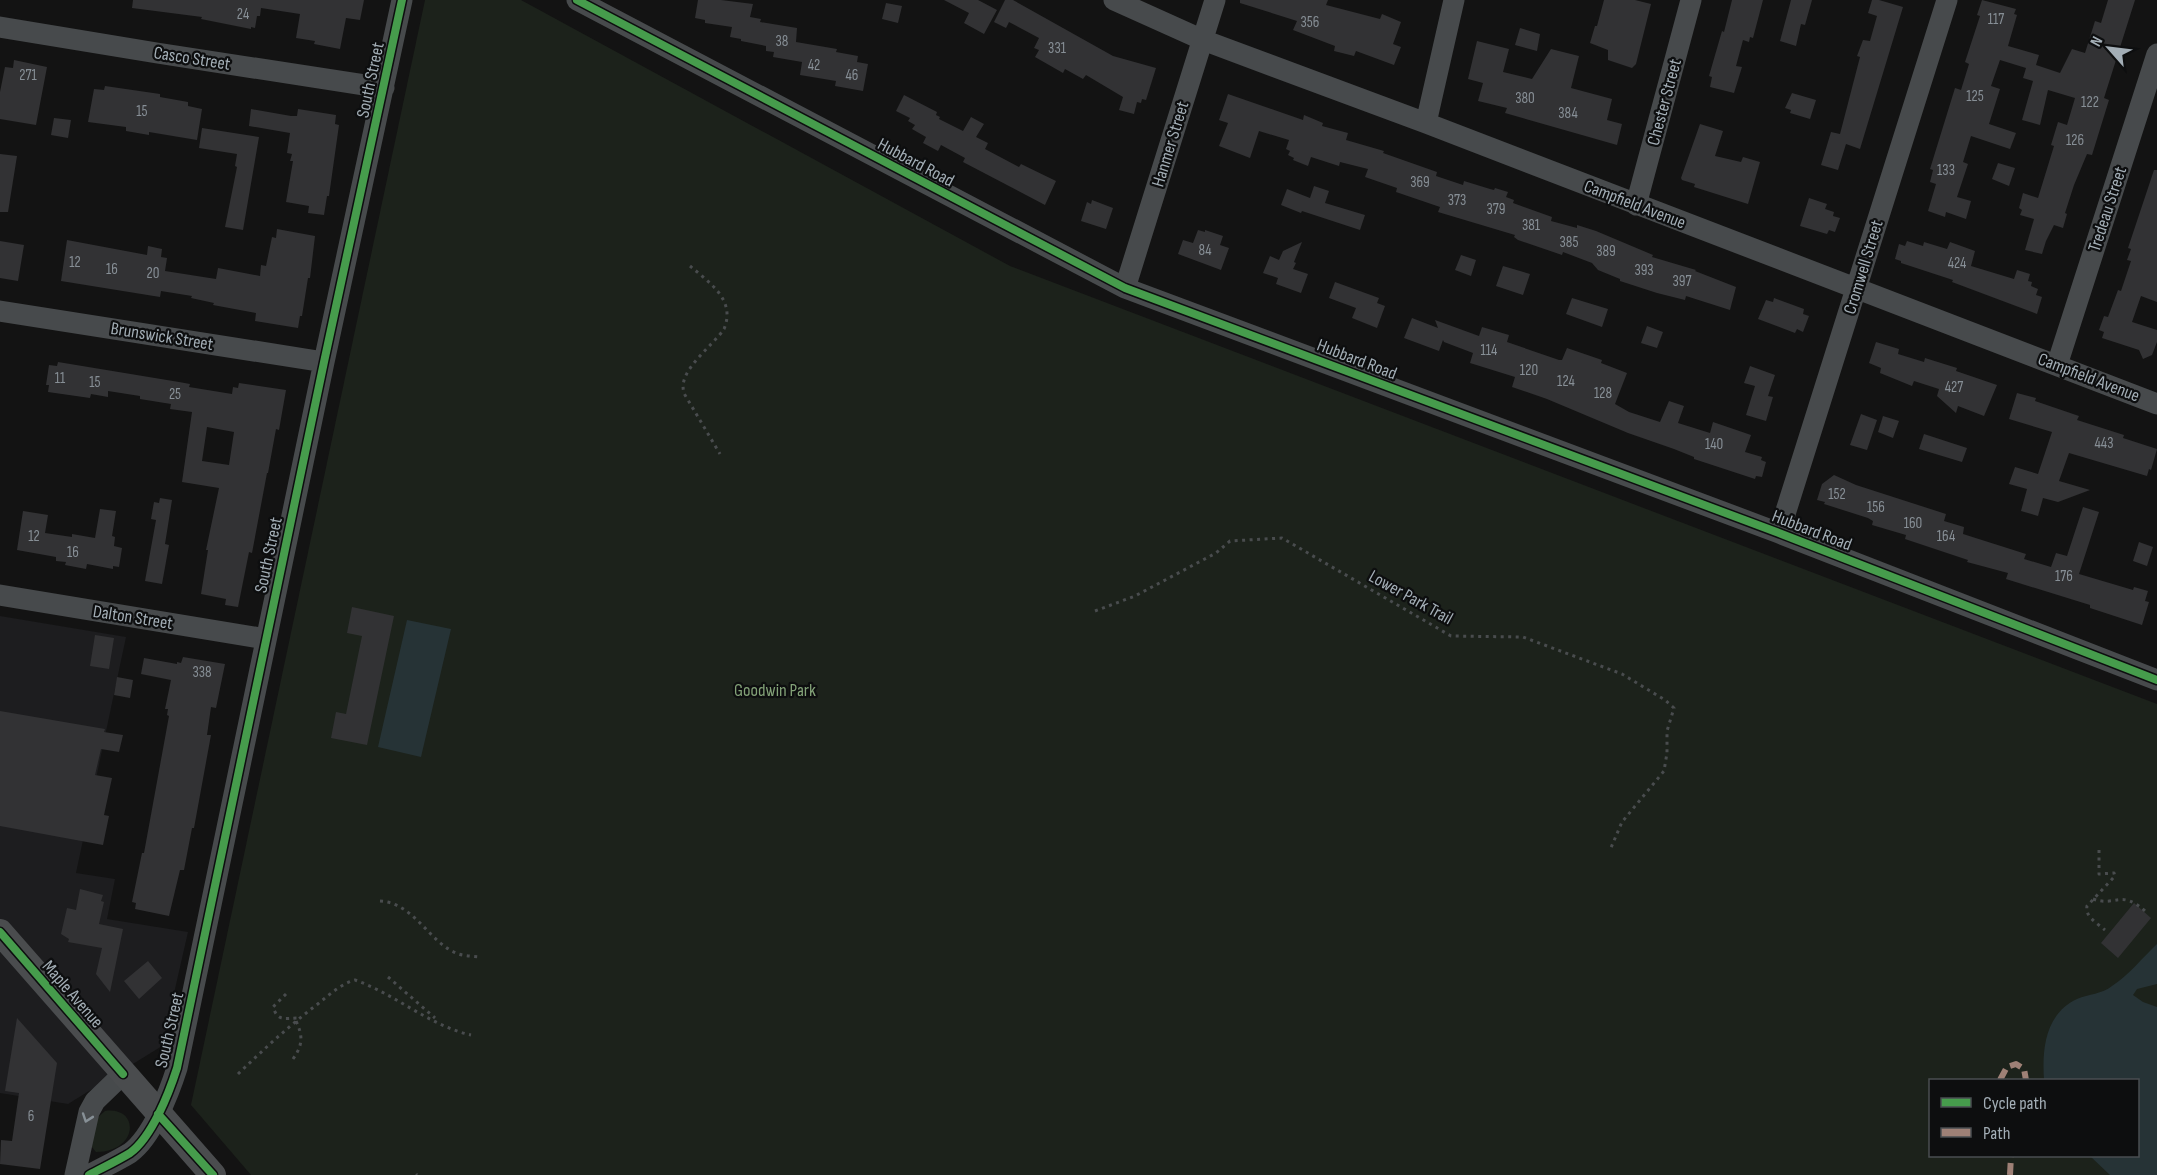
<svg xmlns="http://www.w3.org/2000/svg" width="2157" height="1175" font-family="'Sofia Sans Condensed',sans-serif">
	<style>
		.built { fill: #1d1d1f }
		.green { fill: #1c221b; fill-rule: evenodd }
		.water { fill: #263336 }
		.building { fill: #323234; fill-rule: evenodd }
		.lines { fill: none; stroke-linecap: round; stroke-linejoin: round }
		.path { stroke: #494c4e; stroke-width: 3; stroke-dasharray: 3 4.5; stroke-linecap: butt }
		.minor { stroke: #474a4c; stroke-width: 21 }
		.major { stroke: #4a4c4e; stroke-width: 26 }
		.quiet { stroke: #9e8076; stroke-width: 6; stroke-dasharray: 12 6; stroke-linecap: butt }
		.cycleway-casing { stroke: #0d0e0f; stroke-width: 11 }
		.cycleway { stroke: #469c4c; stroke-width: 8 }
		.oneway { stroke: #879096 }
		.labels { text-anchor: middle; stroke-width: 4.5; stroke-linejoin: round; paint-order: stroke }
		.number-label { font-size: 15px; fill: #878f96 }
		.street-label { font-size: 18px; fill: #a3aeb6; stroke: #0d0e0f }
		.park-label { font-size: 18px; fill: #83a278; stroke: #0d0e0f }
	</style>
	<rect width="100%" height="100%" fill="#131313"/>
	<path class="built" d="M0,616L126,637L76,873L115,879L107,919L188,932L162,1046L68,1104L0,1093Z"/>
	<path class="green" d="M425,0H521L1010,266L2157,704V1175H251L191,1105ZM1930,1080H2138V1156H1930Z
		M105,1111C140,1106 139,1152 96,1152L91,1146L97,1118Z"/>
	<path class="water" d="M407,620L451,629L421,757L378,747Z
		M2157,944V984L2137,989L2133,995L2143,1002L2157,1007V1175H2110L2090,1156H2138V1080H2044C2042,1049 2045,1014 2077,999C2089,994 2102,994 2112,986C2128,976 2143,957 2157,944Z"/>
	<path class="building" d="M133,0H364L360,20L346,18L340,49L314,44L315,41L296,38L300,14L261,8L260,16H257L255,28L251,27V29L201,19L202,17L132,8Z
		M698,0H721L753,4L750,17L761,19L760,22L797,28L796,42L837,49L836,52L858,56L857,62L868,64L863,91L835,86L836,81L800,75L802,62L773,57L774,52L766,51V46L741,41V39L730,37L732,27L705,23V20L695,18Z
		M944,0H978L997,10L984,34L964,23L969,13Z
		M1005,0H1013L1113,56L1156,68L1146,100L1142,99L1141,103L1137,102L1134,114L1119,110L1123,97L1086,75L1083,79L1065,69L1063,73L1035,57L1039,50L1034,48L1039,38L1009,22L1006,28L994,22Z
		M1240,0H1328L1326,5L1380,19L1382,14L1401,22L1393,44L1401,47L1394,65L1356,51L1354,56L1334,51L1335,46L1293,30L1297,21L1240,3Z
		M1604,0H1635L1651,4L1636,64L1632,68L1608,60V50L1590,43L1595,26H1597Z
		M1732,0H1763L1753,38L1750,37L1749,42L1743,40L1736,66L1742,67L1734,93L1710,87L1712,77L1709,76L1722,31L1724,32Z
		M1791,0H1812L1805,25L1801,24L1796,46L1780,41Z
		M1872,0H1879L1903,7L1860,149L1846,144L1838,170L1821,165L1831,132L1840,134L1860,57L1857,56L1863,40L1870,41L1877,16L1868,13Z
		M1982,0L2016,9L2014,14L2017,15L2008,46L2039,55L2036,65L2060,73L2072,49L2085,53L2095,21L2101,23L2108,0H2135L2104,98L2109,100L2092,155L2087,154L2074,185L2065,213L2067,214L2063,228L2054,225L2046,241L2042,254L2025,250L2034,219L2020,215L2022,210L2019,208L2023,193L2038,198L2054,146L2051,145L2058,122L2067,125L2075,98L2048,90L2040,125L2022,120L2033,81L2023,78L2026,68L2000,60L1991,86L2000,89L1989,124L2016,133L2010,149L1971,136L1963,162L1968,164L1957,197L1971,201L1966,219L1946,212L1945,217L1928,211L1936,184L1930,182L1933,170L1930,169L1955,88L1961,90L1969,64L1965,62L1980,16L1977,15Z
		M886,3L902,6L898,23L882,19Z
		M1520,28L1540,34L1537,51L1515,45Z
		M1477,41L1509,49L1503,72L1532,79L1551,49L1579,56L1571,88L1612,99L1607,120L1622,124L1617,145L1505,113L1507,108L1478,101L1483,83L1468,79Z
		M14,60L47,67L36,125L0,119V92L5,67L13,68Z
		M105,86L160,94V97L188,102V106L202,109L197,140L149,132V135L126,131V127L88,122L94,89L104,90Z
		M1792,93L1816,100L1810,119L1790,113L1791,110L1785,108Z
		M1228,94L1303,120L1304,115L1323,123L1322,126L1348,133L1346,140L1384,151L1383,153L1437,172L1436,176L1463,185L1464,181L1490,189L1494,190L1495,188L1508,192L1506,197L1514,200L1513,203L1552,217L1551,221L1577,228V225L1596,231L1653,255L1652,257L1696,270L1695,271L1736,287L1730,310L1686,296L1685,300L1657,293L1620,281V279L1598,270L1592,263L1563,252L1562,255L1518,240L1514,237L1515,235L1438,212L1440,207L1396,192L1397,188L1365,177L1368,169L1340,162L1339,166L1311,157L1308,166L1293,160L1294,158L1288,155L1290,151L1286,149L1289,140L1259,131L1250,158L1219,146L1228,123L1219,120Z
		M904,95L937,112L936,115L940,117L939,119L963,131L971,117L984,124L976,137L988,143L985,149L1019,167L1021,164L1056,181L1045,205L963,162L965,158L941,145L938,151L923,143L926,137L912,129L915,125L908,121L910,118L896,111Z
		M251,109L291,116H297L298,109L336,115L335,124L339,125L329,196H327L324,215L308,213L309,206L286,202L293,161H290L292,154L287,153L290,133L249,126Z
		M54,118L71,120L68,138L51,135Z
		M1700,124L1723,131L1715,156L1741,162L1743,157L1760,162L1748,204L1694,187L1695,184L1682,180L1681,178Z
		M202,128L259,137L243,230L225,227L237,167L235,166L237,154L199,148Z
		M0,154L17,156L8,212H0Z
		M1998,163L2015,168L2009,186L1992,179Z
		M2154,170H2157V302L2141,296L2132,322L2157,330V342L2152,355L2143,359L2139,350L2102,338L2104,332L2099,330L2104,316L2108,317L2118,290L2121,291L2131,261L2127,260L2131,249L2128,248Z
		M1314,186L1329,191L1325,203L1365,215L1360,230L1302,211L1301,213L1281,205L1287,189L1310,198Z
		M1809,198L1827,204L1825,209L1834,212L1833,216L1840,218L1835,232L1829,230L1827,234L1800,226Z
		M1092,200L1113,208L1106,229L1081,221L1087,202L1091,204Z
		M277,229L315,236L310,278H308L302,316H300L298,328L255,321L256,313L213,305L214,303L191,298L192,296L161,291L160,297L61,281L67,240L147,255L148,246L162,249L161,257L167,258L165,271L216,279L218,268L260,276L261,265L266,266L272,237L276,238Z
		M1198,230L1205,232V230L1223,236L1220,245L1229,248L1221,270L1178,254L1183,240L1193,243Z
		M0,241L24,245L18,281L0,278Z
		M1907,241L1923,246L1924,242L1947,249L1950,242L1975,251L1971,266L2014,279L2017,270L2030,274L2028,281L2032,282L2031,286L2038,289L2036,295L2042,297L2037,314L1952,282L1953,280L1901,263V261L1895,259L1899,244L1905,246Z
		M1302,242L1294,262L1296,263L1293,269L1308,274L1301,293L1276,284L1278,278L1263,273L1270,256L1279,260L1283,251Z
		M1461,255L1476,260L1471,276L1455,270Z
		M1503,266L1530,274L1523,295L1496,286Z
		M1335,282L1379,298L1377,303L1385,306L1377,328L1352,318L1356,308L1329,298Z
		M1572,298L1608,309L1602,327L1566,314Z
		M1774,298L1804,309L1803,314L1809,316L1803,332L1797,329L1795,333L1758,319L1766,300L1773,302Z
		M1412,318L1438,328L1435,320L1479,336L1482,327L1509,335L1507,342L1559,360H1562L1567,348L1602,360L1601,363L1627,373L1615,404L1629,412L1660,422L1669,401L1684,406L1678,423L1710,433L1713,422L1751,435L1745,452L1762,457L1761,460L1766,462L1762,477L1756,476L1755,479L1694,459V457L1674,449L1628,433L1547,399L1512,387L1515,377L1470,363L1473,353L1444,342L1443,340L1439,351L1404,338Z
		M1647,326L1663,332L1657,348L1641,343Z
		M1876,342L1899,349L1898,354L1924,362L1925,358L1957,368L1956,371L1997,385L1984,416L1958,406L1956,413L1937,396L1939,389L1914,381L1912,386L1880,373L1881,368L1869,363Z
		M58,362L179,382L190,384L189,387L232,394L233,387L238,388L239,383L286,390L279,430L276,429L268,473H267L252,553L249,552L238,607L225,605L226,599L201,594L208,550H206L219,488L182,482L192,412L170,409L171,404L140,399V396L108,391V397L91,394L90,398L48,392L49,385H46L49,365L57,366ZM207,427L234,432L229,465L202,461Z
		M1750,366L1775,375L1768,396L1773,397L1766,421L1746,415L1755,386L1744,383Z
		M2017,393L2036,398L2035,401L2079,416L2077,420L2124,435L2123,438L2157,449L2151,470L2149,469L2147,476L2069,453L2059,481L2090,490L2058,502L2043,498L2038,516L2021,511L2027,489L2009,484L2015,467L2038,474L2052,432L2009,419Z
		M1861,414L1877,420L1867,450L1850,445Z
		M1883,416L1899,421L1893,438L1878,432Z
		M1924,434L1967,448L1962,462L1919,449Z
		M1834,475L1856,485L1946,514L1944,521L1964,527L1963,534L2026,554L2024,559L2051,567L2056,553L2067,556L2083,507L2099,512L2079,574L2133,590L2134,587L2148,591L2145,601L2149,602L2142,625L2090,608V605L2006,579L2008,573L1967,562L1968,560L1905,539L1906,535L1872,525L1873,521L1868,518L1824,504L1825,502L1817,500L1822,484Z
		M160,498L172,500L165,544L169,545L162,584L145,581L156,520L151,519L154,502L159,503Z
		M100,509L116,511L112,536L115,537L114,546L122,548L119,567L113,566V569L87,564L86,569L65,565L66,562L56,561V557L17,550L23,511L48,515L45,533L72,537V534L95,538Z
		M2139,542L2153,547L2147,566L2133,561Z
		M352,607L394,616L367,745L331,738L336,712L346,714L362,636L347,633Z
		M95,635L114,638L109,669L90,666Z
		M183,657L225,664L216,708L211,707L207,735H211L194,828H192L184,870H180L169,916L135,909L136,903L132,902L142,853H144L169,716L167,715L168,709H165L171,680L141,674L144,658L177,664V662L181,663Z
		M117,677L133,680L130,698L114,695Z
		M0,711L105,729L104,732L123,735L119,752L101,749L95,775L112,778L104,815L109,816L103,845L0,826Z
		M80,889L103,895L101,901L104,902L99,924L123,929L110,992L96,974L102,948L68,942L69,939L61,934L67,908L76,910Z
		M2134,903L2151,918L2118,958L2101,943Z
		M148,961L162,978L139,999L124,981Z
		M17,1018L57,1063L40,1169L0,1164L1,1140L12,1141L19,1093L5,1091Z"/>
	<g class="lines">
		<path class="path" d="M690,266C710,283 736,300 724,329C713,346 674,373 685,395L720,454
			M1095,611L1135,596L1216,553L1230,541L1282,538L1451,636L1523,637L1622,674L1665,700L1674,708L1667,731V753L1664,771L1622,822L1610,850
			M2099,850V874L2114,873L2115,876L2087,906C2085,917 2097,923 2105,930
			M2093,899C2117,907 2120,889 2145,911
			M380,901C414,903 428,941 456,953C463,956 471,956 479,957
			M388,977L435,1018
			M286,994L273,1007C278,1022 284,1018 298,1018
			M293,1059C303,1045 303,1036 296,1021
			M238,1074C264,1049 290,1025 319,1003C330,994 341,984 355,980C395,994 430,1026 471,1035
			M416,1174L417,1175"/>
		<path class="minor" d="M577,0L1125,288L1779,533L2157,680
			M1114,0L1203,40L1426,123L2157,404
			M0,27L157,53L384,88
			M1426,123L1454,0
			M1636,205L1691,0
			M1125,288L1215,0
			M0,311L324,362
			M2057,365L2157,54
			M1779,533L1947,0
			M0,595L266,639
			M75,1175L89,1112L95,1101L123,1074
			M89,1175C102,1168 117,1161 130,1153C152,1137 169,1093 177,1068L324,362L402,0"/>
		<path class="major" d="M0,932L213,1175"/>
		<path class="quiet" d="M2000,1080L2007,1067L2016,1064L2024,1069L2026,1080
			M2010,1175L2011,1156"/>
		<defs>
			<path id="cycleway" d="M577,0L1125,288L1779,533L2157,680
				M0,932L123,1074
				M158,1114L213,1175
				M89,1175C102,1168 117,1161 130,1153C152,1137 169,1093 177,1068L324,362L402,0"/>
		</defs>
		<use href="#cycleway" class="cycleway-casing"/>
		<use href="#cycleway" class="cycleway"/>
	</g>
	<defs><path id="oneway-chevron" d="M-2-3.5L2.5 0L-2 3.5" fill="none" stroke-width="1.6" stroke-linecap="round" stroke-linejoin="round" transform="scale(1.5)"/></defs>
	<use class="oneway" href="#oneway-chevron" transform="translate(87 1118) rotate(109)"/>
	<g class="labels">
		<g class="number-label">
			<text x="243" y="19">24</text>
			<text x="1996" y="24">117</text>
			<text x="1310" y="27">356</text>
			<text x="782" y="46">38</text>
			<text x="1057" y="53">331</text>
			<text x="814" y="70">42</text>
			<text x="28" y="80">271</text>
			<text x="852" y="80">46</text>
			<text x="1975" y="101">125</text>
			<text x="1525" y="103">380</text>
			<text x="2090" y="107">122</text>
			<text x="142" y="116">15</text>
			<text x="1568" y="118">384</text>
			<text x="2075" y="145">126</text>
			<text x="1946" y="175">133</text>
			<text x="1420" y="187">369</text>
			<text x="1457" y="205">373</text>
			<text x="1496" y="214">379</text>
			<text x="1531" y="230">381</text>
			<text x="1569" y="247">385</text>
			<text x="1205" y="255">84</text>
			<text x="1606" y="256">389</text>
			<text x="75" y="267">12</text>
			<text x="1957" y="268">424</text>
			<text x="112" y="274">16</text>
			<text x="1644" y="275">393</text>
			<text x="153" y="278">20</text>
			<text x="1682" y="286">397</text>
			<text x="1489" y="355">114</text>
			<text x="1529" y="375">120</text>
			<text x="60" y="383">11</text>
			<text x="1566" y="386">124</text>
			<text x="95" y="387">15</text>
			<text x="1954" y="392">427</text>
			<text x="1603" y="398">128</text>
			<text x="175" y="399">25</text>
			<text x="2104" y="448">443</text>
			<text x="1714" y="449">140</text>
			<text x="1837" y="499">152</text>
			<text x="1876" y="512">156</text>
			<text x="1913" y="528">160</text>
			<text x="34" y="541">12</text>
			<text x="1946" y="541">164</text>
			<text x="73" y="557">16</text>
			<text x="2064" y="581">176</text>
			<text x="202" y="677">338</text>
			<text x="31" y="1121">6</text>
		</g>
		<g class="street-label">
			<text transform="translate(192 58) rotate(9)" y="6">Casco Street</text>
			<text transform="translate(370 80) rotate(-78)" y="6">South Street</text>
			<text transform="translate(1664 102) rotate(-75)" y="6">Chester Street</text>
			<text transform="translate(1170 144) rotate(-73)" y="6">Hanmer Street</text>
			<text transform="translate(916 162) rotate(28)" y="6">Hubbard Road</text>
			<text transform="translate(1635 204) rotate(21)" y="6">Campfield Avenue</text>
			<text transform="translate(2107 209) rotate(-72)" y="6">Tredeau Street</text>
			<text transform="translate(1863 267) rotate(-73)" y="6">Cromwell Street</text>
			<text transform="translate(162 336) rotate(9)" y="6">Brunswick Street</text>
			<text transform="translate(1357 359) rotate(21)" y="6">Hubbard Road</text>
			<text transform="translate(2089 377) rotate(21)" y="6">Campfield Avenue</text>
			<text transform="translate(1812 530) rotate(21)" y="6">Hubbard Road</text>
			<text transform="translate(268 555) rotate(-78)" y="6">South Street</text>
			<text transform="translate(1411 597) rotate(29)" y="6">Lower Park Trail</text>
			<text transform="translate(133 617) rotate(9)" y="6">Dalton Street</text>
			<text transform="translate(73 994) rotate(49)" y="6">Maple Avenue</text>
			<text transform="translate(169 1030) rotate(-77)" y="6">South Street</text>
		</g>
		<g class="park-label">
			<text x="775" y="696">Goodwin Park</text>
		</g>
	</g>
	<rect x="1929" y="1079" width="210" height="78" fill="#0d0e0f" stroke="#494e52" stroke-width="1.5"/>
	<rect x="1941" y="1098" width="30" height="9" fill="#469c4c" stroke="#494e52" stroke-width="1.5"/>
	<text x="1983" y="1109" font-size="18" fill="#a3aeb6">Cycle path</text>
	<rect x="1941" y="1128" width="30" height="9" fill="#9e8076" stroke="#494e52" stroke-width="1.5"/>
	<text x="1983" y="1139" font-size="18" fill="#a3aeb6">Path</text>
	<g transform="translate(2109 48) rotate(298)" stroke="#0d0e0f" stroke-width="4.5" paint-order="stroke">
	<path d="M0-4.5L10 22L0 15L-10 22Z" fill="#a3aeb6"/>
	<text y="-9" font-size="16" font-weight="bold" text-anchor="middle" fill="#a3aeb6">N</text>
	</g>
</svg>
